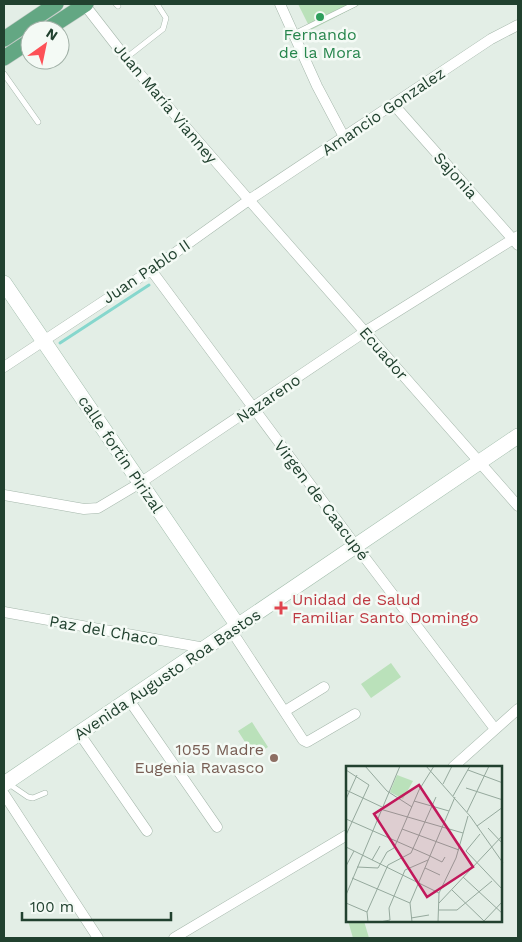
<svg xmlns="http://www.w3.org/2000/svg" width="522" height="942" font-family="'Work Sans',sans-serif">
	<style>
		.green { fill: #bae1ba }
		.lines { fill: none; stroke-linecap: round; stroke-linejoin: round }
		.stream { stroke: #86d7cd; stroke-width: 3 }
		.lane-casing { stroke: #a5b7ab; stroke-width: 6 }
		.street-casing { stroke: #a5b7ab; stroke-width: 11 }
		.secondary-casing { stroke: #a3bead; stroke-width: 16 }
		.primary-casing { stroke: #c1cac5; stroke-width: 16 }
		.lane { stroke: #fff; stroke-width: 5 }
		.street { stroke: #fff; stroke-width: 10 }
		.secondary { stroke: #fff; stroke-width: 15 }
		.primary { stroke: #63a783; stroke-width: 15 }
		.leisure-dot { fill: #2e9e5b; stroke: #f4faf5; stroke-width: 2 }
		.health-dot { fill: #e0444e; stroke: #f4faf5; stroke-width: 2 }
		.education-dot { fill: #8d6e63; stroke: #f4faf5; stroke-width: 2 }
		.labels { text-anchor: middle; stroke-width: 5; stroke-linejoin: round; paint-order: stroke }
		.leisure-label { font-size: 16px; fill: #27864d; stroke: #f4faf5 }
		.street-label { font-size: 16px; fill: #21412f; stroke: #f4faf5 }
		.health-label { font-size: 16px; fill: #be3a42; stroke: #f4faf5; text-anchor: start }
		.education-label { font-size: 16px; fill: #785e54; stroke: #f4faf5; text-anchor: end }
		.inset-road { fill: none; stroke: #95a99d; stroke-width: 1 }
		.view { fill: #c2185b; fill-opacity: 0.15; stroke: #c2185b; stroke-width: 2.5 }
		.inset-edge { fill: none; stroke: #21412f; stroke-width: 2.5 }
	</style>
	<rect width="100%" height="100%" fill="#e3eee6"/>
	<path class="green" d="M298,4H361L311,30Z
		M391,663L401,677L371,698L361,684Z
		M252,722L268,747L254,756L238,731Z
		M348,921H364L369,938H353Z"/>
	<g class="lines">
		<path class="stream" d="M60,343L149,285"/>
		<defs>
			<path id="lane" d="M116,4L118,6
				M294,34L355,4
				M126,58L163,29L166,18L157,4
				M4,74L38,122
				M9,784L28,797L33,798L45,793"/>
			<path id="street" d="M84,4L126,58L249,200L518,506
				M280,4L317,86L344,137
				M394,105L518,245
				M151,270L356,546L495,729
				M4,367L151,270L249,200L491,39L518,25
				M4,495L84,509L98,508L140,483L366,331L518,236
				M4,612L205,648
				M231,630L303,740L307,742L355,714
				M129,700L217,827
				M285,711L324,687
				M79,733L147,831
				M453,767L518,709
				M4,794L98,938
				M174,938L347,835"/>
			<path id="secondary" d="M4,283L238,626
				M4,784L518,436"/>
			<path id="primary" d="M46,30L86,4
				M4,39L56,4
				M4,58L30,41"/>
		</defs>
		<use href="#lane" class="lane-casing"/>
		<use href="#street" class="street-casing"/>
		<use href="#secondary" class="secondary-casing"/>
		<use href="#primary" class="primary-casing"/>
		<use href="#lane" class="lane"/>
		<use href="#street" class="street"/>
		<use href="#secondary" class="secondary"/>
		<use href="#primary" class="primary"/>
	</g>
	<circle class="leisure-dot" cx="320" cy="17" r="5"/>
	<path class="health-dot" d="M278.5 600.5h5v5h5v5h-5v5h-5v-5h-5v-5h5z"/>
	<circle class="education-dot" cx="274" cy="758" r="5"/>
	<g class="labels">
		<g class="leisure-label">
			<text x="320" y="40">Fernando<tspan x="320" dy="18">de la Mora</tspan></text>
		</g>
		<g class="street-label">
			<text transform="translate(166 103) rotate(50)" y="6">Juan María Vianney</text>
			<text transform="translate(383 111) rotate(-34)" y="6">Amancio Gonzalez</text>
			<text transform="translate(456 175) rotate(48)" y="6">Sajonia</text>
			<text transform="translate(146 271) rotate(-34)" y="6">Juan Pablo II</text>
			<text transform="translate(384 353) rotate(49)" y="6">Ecuador</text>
			<text transform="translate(268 398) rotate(-34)" y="6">Nazareno</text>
			<text transform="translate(121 454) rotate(56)" y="6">calle fortin Pirizal</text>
			<text transform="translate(322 500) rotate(53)" y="6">Virgen de Caacupé</text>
			<text transform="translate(104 630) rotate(10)" y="6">Paz del Chaco</text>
			<text transform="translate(167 674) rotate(-34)" y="6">Avenida Augusto Roa Bastos</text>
		</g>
		<g class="health-label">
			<text x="292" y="605">Unidad de Salud<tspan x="292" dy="18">Familiar Santo Domingo</tspan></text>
		</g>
		<g class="education-label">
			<text x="264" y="755">1055 Madre<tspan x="264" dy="18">Eugenia Ravasco</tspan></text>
		</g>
	</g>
	<g transform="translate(346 766)">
		<rect width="156" height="156" fill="#e3eee6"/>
		<path d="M51,9L67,15L57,33L44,26Z" fill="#bae1ba"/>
		<path class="inset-road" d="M19,0L41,25L66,41M80,0L124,50L157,97M0,4L23,19L0,69M122,4L157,17M97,18L106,0M120,22L157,34M0,24L36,41M107,30L124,0M0,33L11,9M68,35L103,45M34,43L117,67M121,46L143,0M0,53L84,90M131,60L157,41M142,62L157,78M56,63L113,84M134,68L120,85L157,124M0,81L93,127M84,90L96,96L99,91M26,94L34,80M0,100L8,85M11,101L32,102L41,86L48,82L73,24L88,0M79,102L94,109M117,111L157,148M6,112L64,137M106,124L139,156M0,129L54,0M0,137L21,146M93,137L157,69M93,144H111L146,115M65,152L83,149M138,155L157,135M22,156L21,146L42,99L65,87L90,31M34,156L44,154L43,142L59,104L82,94M66,156L64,137L109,31M92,156L93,127L110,92L122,50"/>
		<path class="view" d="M73,19L127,101L81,131L28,48Z"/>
		<rect width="156" height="156" class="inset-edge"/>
	</g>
	<rect width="522" height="942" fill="none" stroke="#21412f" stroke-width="10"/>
	<g transform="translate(45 45) rotate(33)"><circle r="24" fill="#f4faf5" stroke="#a0b0a6"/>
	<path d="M0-4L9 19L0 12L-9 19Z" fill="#fd5157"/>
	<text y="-8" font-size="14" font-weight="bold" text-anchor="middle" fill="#21412f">N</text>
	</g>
	<path d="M22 912v8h149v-8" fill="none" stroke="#21412f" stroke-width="2.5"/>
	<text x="30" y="912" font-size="15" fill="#21412f" stroke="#f4faf5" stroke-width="4" paint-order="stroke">100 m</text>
</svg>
